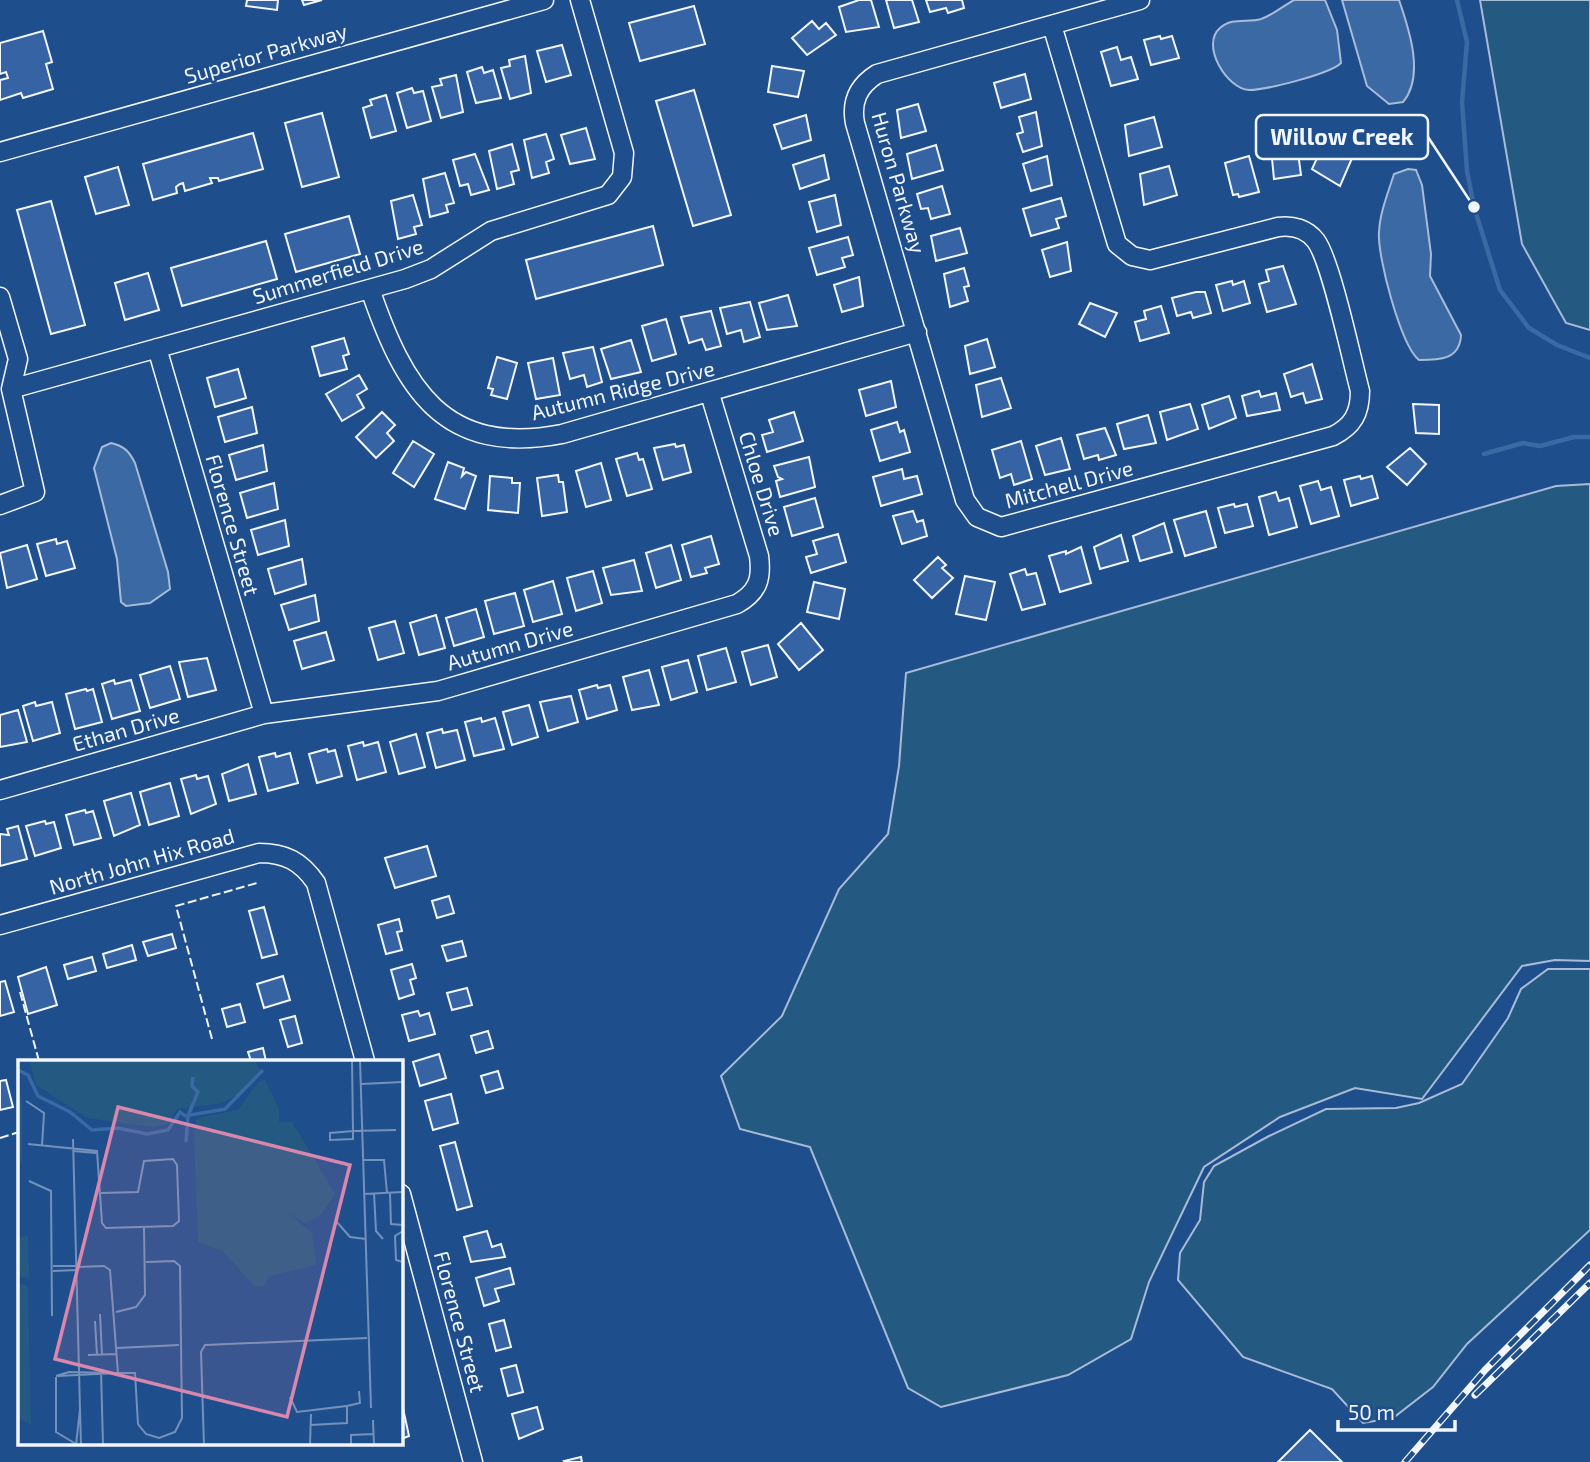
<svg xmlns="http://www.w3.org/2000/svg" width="1590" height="1462" font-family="'Exo 2',sans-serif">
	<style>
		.green { fill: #245a82; stroke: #a8bbd7; stroke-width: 2 }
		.water { fill: #3b69a3; stroke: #a8bbd7; stroke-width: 2 }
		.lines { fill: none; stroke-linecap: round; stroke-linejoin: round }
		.stream { stroke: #3b69a3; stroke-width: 4.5 }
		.building { fill: #3563a3; stroke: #f2f6ff; stroke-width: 2 }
		.minor-casing { stroke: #f2f6ff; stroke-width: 21 }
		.minor { stroke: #1f4e8c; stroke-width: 18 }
		.rail-casing { stroke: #f2f6ff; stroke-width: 7 }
		.rail { stroke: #1f4e8c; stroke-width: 4.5; stroke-dasharray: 13; stroke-linecap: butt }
		.fence { stroke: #f2f6ff; stroke-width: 2; stroke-dasharray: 9 3.5; stroke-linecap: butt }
		.labels { text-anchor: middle; stroke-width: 5; stroke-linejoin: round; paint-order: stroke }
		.street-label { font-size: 21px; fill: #f2f6ff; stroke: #1f4e8c }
		.inset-river { fill: none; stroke: #3b69a3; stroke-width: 3.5 }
		.inset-road { fill: none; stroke: #7391ba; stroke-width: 2 }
		.view { fill: #da87ad; fill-opacity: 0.15; stroke: #da87ad; stroke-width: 3.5 }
		.inset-edge { fill: none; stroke: #f2f6ff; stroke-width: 3.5 }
		.leader { fill: none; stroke: #f2f6ff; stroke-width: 2.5 }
		.callout-dot { fill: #f2f6ff; stroke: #1f4e8c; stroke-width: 2.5 }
		.callout { fill: #1f4e8c; stroke: #f2f6ff; stroke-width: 2.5 }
		.callout-label { font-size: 23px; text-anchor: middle; font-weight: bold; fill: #f2f6ff }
	</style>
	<rect width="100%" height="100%" fill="#1f4e8c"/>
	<path class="green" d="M1480,0H1590V330L1566,323L1522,244Z
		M1590,484V961L1555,960L1522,966L1422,1099L1355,1088L1280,1117L1204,1167L1149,1282L1131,1339L1068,1375L941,1407L908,1388L810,1147L740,1129L721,1076L782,1016L839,889L888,834L899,766L906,673L1556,486Z
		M1548,969H1590V1230L1467,1344L1433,1387L1393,1418L1363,1423L1332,1389L1243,1357L1178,1280L1180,1253L1200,1220L1204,1182L1214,1166L1269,1136L1326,1109L1396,1108L1419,1103L1462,1084L1508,1018L1521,989Z"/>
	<path class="water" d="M1294,0H1325L1337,30L1341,63C1330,74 1266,90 1249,90C1227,89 1200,45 1220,28C1232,17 1247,23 1261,19C1273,15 1283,6 1294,0Z
		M1342,0H1399C1409,29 1425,76 1403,102L1389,104L1367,86Z
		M1408,169L1416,170L1422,185L1431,254L1430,276L1461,335C1460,360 1439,360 1419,360C1401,346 1377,256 1379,232C1380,212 1388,193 1394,174Z
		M111,443C124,446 129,451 135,463L168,572L170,589L150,603L126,606L121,602L117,559L94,468L102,447Z"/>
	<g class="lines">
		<path class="stream" d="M1457,0L1467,42L1462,102L1467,171L1474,207L1500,290L1529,328L1557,345L1590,358
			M1484,454L1523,443L1540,446L1574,437H1590"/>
	</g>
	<path class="building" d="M247,0H278L277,10L246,6Z
		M302,0H322L304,5Z
		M871,0L879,27L846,32L839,7L859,0Z
		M886,0H912L919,22L894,28Z
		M926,0H962L964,8L948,13L946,8L930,12Z
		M694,6L705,44L640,61L629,23Z
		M812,21L819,29L826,23L836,35L807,55L792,38Z
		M43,31L52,62L46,64L53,89L23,98L21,93L0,100V80L8,78L6,72L0,74V43Z
		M1160,36L1161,39L1172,36L1179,58L1151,65L1144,40Z
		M562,45L571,75L546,82L537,51Z
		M1117,47L1121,60L1131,57L1138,79L1111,86L1101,52Z
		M525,56L531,93L510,99L501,68L510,66L509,60Z
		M772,66L804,71L798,97L768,92Z
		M482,67L484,73L493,70L501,98L476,103L467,72Z
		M1025,74L1031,99L1001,108L994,83Z
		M456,75L463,112L441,118L432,87L442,85L440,79Z
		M412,88L414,93L423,91L431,121L407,128L397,93Z
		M694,90L731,215L693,226L656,101Z
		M386,95L396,131L371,138L363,108L372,105L370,100Z
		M918,104L926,131L901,138L897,110Z
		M1036,112L1042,146L1023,152L1017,134L1023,132L1019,117Z
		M322,113L339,177L302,187L285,123Z
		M806,115L811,140L782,149L774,125Z
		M1154,117L1162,147L1129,156L1125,125Z
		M586,128L595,159L570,164L561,135Z
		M253,133L263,169L219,181L218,178H210L212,183L185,191L183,183L180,184L176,187L177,193L153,200L143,164Z
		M546,134L554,159L546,162L549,173L532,178L524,140Z
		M1324,143L1353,156L1340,186L1312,169Z
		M512,144L519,170L511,172L514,184L497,189L489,151Z
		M936,145L943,170L912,179L907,154Z
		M1297,145L1301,175L1274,179L1271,148Z
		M475,154L489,190L471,195L468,184L460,186L453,160Z
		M824,155L829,179L800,189L793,165Z
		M1047,156L1052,185L1031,191L1023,164Z
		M1249,156L1259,192L1239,197L1238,194L1233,195L1225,163Z
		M1169,166L1177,195L1144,205L1140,174Z
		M118,167L129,205L96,214L85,177Z
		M445,173L454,203L446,205L448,212L430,217L423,179Z
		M942,186L950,214L931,219L928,208L921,209L917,194Z
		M413,195L422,225L414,227L416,234L398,239L391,201Z
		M835,195L841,225L817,232L809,202Z
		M1061,198L1066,216L1056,219L1059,228L1031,236L1023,209Z
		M51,201L85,325L51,334L17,210Z
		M349,216L360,254L296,272L285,234Z
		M653,226L663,265L536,299L526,260Z
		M960,228L967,253L936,261L931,236Z
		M848,237L853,255L842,258L845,267L817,275L809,248Z
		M266,241L277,279L182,306L171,268Z
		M1067,242L1071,271L1050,277L1042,250Z
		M1283,266L1296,304L1267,312L1259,284L1269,281L1266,270Z
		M964,268L969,286L964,287L968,301L950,307L944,274Z
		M148,273L159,310L125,320L115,283Z
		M859,277L863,306L842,312L834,285Z
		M1232,281L1233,285L1244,281L1250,303L1223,311L1216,285Z
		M1196,292H1205L1211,313L1193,318L1191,312L1177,316L1172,298Z
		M788,295L797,326L767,330L759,303Z
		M750,302L760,337L744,342L741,330L727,334L720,308Z
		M1090,303L1117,313L1105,337L1079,324Z
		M1161,306L1169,333L1140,341L1135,322L1146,319L1144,311Z
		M711,311L721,346L706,350L702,339L689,343L681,317Z
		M666,319L676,354L652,361L642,326Z
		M344,338L349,354L343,356L347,369L320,376L312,347Z
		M987,339L995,367L970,374L965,346Z
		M631,340L641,372L611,379L601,349Z
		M593,347L602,382L587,387L584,375L570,379L563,353Z
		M497,357L517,363L507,399L491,395L493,389L488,388Z
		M553,358L560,395L536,399L528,363Z
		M1312,364L1322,399L1306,403L1303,393L1291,397L1284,374Z
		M238,369L246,398L215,407L207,378Z
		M359,375L367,389L357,395L364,408L342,421L326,394Z
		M1001,378L1011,408L982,417L976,385Z
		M891,381L896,407L866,416L859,390Z
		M1259,391L1261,397L1276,393L1280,410L1247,416L1242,396Z
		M1229,396L1236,418L1209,429L1202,405Z
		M1190,404L1198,429L1167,440L1160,412Z
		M1413,404L1439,405V434L1416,433Z
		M252,407L257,433L225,442L218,417Z
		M382,412L395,425L387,433L394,441L376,458L356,437Z
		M794,412L803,441L767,452L762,435L773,432L769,420Z
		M1148,415L1156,443L1124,449L1117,424Z
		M897,422L900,432L904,430L910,452L880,461L871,430Z
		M1105,428L1116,455L1099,460L1098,455L1084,459L1077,435Z
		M1061,438L1070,469L1045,475L1036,446Z
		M413,441L434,454L414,487L393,473Z
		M1021,441L1032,479L1014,485L1011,474L1000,478L992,450Z
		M675,444L676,447L684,445L691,472L663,480L654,448Z
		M263,445L267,471L236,480L229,455Z
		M1410,448L1426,464L1407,485L1387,467Z
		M637,453L639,460L643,459L652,489L627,496L616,459Z
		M809,457L815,487L780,497L776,481L782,479L778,477L774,466Z
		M448,462L464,468L462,476L466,472L476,476L465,509L435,499Z
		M601,463L611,500L586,507L576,471Z
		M902,469L904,479L917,476L922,494L881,506L873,477Z
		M558,475L559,482H563L567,512L542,516L537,478Z
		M490,476L512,478V483H520L518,513L488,510Z
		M1360,476L1361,479L1372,476L1378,498L1351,506L1344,480Z
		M1318,481L1321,490L1331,487L1339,516L1311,524L1300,486Z
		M274,483L278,509L247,518L240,493Z
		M1276,492L1279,501L1289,498L1297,527L1269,535L1259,497Z
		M815,498L823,527L792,536L784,507Z
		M1234,504L1235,507L1247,504L1253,526L1225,533L1218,508Z
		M913,511L917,522L923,520L927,536L902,544L893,516Z
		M1206,511L1216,547L1185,556L1174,520Z
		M285,520L289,546L258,555L251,530Z
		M1164,523L1172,552L1140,561L1133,536Z
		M838,534L846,562L811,573L806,557L817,554L813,541Z
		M1121,535L1128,561L1100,569L1094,547Z
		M711,536L719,564L705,568L707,573L691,577L682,545Z
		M56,539L57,544L67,541L75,568L46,576L37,544Z
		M27,545L37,579L7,588L0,553Z
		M671,545L681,580L656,588L646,553Z
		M1081,547L1091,583L1060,592L1049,556L1066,551V554Z
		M938,557L946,565L942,568L953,578L932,598L914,580Z
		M302,559L306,584L275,594L268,569Z
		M634,560L642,591L611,595L603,568Z
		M1025,569L1027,575L1036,573L1045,604L1022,610L1010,574Z
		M593,571L602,603L576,611L567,578Z
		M965,576L995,582L986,620L956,614Z
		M553,581L562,614L533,622L524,590Z
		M814,582L845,589L839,619L807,612Z
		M515,593L524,626L494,634L485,601Z
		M315,595L319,621L289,630L281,605Z
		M476,609L484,637L454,646L446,618Z
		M436,615L445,648L419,655L410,623Z
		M395,621L404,653L378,660L369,628Z
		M801,623L823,650L799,670L778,644Z
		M326,632L334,660L302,669L294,641Z
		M768,645L777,677L751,685L742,652Z
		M726,648L736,682L707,690L698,656Z
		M207,658L216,690L188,697L179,662Z
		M688,660L697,692L671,700L662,667Z
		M170,666L180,699L150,708L140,675Z
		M649,670L659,705L632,710L623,677Z
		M114,680L115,684L131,680L140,711L112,719L102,684Z
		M597,685L598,688L610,685L617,710L587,719L579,690Z
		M86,689L87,691L93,689L102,722L75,729L66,694Z
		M571,696L578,722L548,731L540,702Z
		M35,702L36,706L52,702L60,733L33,741L23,706Z
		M529,705L538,737L512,745L503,712Z
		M18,710L27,742L0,747V715Z
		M481,718L482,722L495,718L504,749L474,756L465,722Z
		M442,729L443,733L457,730L465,760L436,768L427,733Z
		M416,734L425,767L399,774L390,742Z
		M363,742L364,746L378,742L386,772L357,780L348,746Z
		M327,749L328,752L335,750L342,776L317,783L309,754Z
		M275,753L276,757L290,753L298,783L268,791L259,757Z
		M248,764L256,794L229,801L222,774Z
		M196,775L197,779L208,776L216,804L191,814L181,779Z
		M170,783L179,816L149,825L140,792Z
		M131,793L140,825L114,836L104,801Z
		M85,810L86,813L93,811L101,838L74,845L66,815Z
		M45,821L46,824L54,822L61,848L35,856L26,826Z
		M18,826L27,859L0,866V834L9,835L7,829Z
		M427,846L436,876L395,888L385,858Z
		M449,896L454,913L437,918L432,901Z
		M264,907L277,954L262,958L249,911Z
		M399,919L402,931L397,932L402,950L386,954L378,925Z
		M172,934L176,948L148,956L143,942Z
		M462,941L466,956L447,961L442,946Z
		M132,945L136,960L107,968L103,954Z
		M92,957L96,971L68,979L64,965Z
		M412,964L416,978L410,980L414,994L399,999L391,970Z
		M46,967L57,1005L28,1014L18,977Z
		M283,976L290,1000L264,1008L257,984Z
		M5,981L14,1012L0,1016V982Z
		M467,988L472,1005L452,1010L447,993Z
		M240,1004L245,1022L227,1027L222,1009Z
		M418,1011L420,1016L429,1013L435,1034L409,1041L402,1015Z
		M295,1016L302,1043L288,1047L280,1020Z
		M488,1031L493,1048L476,1053L471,1036Z
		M263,1048L266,1061H251L248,1052Z
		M439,1054L446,1078L420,1086L413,1062Z
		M498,1071L503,1088L486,1093L481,1076Z
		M6,1080L13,1107L0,1110V1081Z
		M451,1094L458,1123L433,1130L425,1101Z
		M455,1142L472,1206L457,1210L440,1146Z
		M487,1231L492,1247L501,1244L505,1257L471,1262L464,1237Z
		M510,1268L514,1284L495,1289L499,1301L484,1306L476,1278Z
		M504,1320L511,1347L496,1351L489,1324Z
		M516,1365L523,1392L508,1396L501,1369Z
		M401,1399L409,1436L401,1439Z
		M537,1407L543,1429L519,1439L512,1414Z
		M1310,1430L1342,1462H1278Z
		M581,1457L582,1462H565L564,1461Z"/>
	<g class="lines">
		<defs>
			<path id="minor" d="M1052,25L1117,244L1132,256L1150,260L1278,227C1293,225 1307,229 1316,241C1331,261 1352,361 1360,391C1360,413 1353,426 1333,436L1001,527L977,517L965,500L855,123C851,102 858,86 877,74L1140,0
				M0,152L544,0
				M370,289C404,388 443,457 562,434L917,332
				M0,297L18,359L11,389
				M157,348L264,714
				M0,505L35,492L11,389L405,279L431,269L491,231L608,195L622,177L624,153L580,0
				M0,790L264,714L438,691L737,604C758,592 762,579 759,556L710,394
				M0,925L259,853C285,853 301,861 316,883L365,1061
				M401,1194L473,1462"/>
		</defs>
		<use href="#minor" class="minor-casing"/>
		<use href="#minor" class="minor"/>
		<defs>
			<path id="rail" d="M1475,1395L1590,1283
				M1405,1462L1485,1370L1590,1265"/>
		</defs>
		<use href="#rail" class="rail-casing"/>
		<use href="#rail" class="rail"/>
		<path class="fence" d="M20,992L39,1061
			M212,1039L176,906L257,883
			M0,1138L19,1132"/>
	</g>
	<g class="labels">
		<g class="street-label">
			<text transform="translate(266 54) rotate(-16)" y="7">Superior Parkway</text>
			<text transform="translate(898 183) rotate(74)" y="7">Huron Parkway</text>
			<text transform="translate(338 272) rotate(-17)" y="7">Summerfield Drive</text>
			<text transform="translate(623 391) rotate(-14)" y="7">Autumn Ridge Drive</text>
			<text transform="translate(761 484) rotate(73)" y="7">Chloe Drive</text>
			<text transform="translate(1069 485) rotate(-15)" y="7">Mitchell Drive</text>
			<text transform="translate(232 525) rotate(74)" y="7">Florence Street</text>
			<text transform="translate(510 646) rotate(-16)" y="7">Autumn Drive</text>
			<text transform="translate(126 730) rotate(-16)" y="7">Ethan Drive</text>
			<text transform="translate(142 862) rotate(-16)" y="7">North John Hix Road</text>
			<text transform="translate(459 1322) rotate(75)" y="7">Florence Street</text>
		</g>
	</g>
	<g transform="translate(18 1060)">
		<rect width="385" height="385" fill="#1f4e8c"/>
		<path d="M11,0H236L242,10L222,33L204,43L159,49L150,64L136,67L69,58L18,25ZM0,15L4,44V103H0ZM247,20L261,49V62H274L317,134L302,156L287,163L270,153L294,173L298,205L251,216L246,226L237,227L205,191L180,182L176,72L179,58L220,50L241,21ZM10,176V179L11,218L0,216V177ZM0,224L8,225L10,231L13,365L0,358Z" fill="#245a82"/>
		<path class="inset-river" d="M0,10L10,15L20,36L52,52L74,70L100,68L129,74L150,70L162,52L167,56L207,49L245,10M168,82L170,56L180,32L174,26L175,17"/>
		<path class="inset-road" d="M334,0L335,71L378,70M342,0L353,348M343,24L385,22M8,41L26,53L24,86M335,71V79L312,80V73ZM55,79L62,349L58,385M10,84L79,91L84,163L88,168L155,166L161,161L159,105L155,99L126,101L120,132L83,133M55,91L78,93M346,100H366L369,133M11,121L33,131L34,256M356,133L358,171L365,179M372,133L373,164L385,165M346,134L385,132M318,161L332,177L348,179M385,171L377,176L378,200L385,202M35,206H59M59,207L86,206L92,210L100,313H117L120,364L128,374L141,378L157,372L164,358L162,206L156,201L128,202M35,211L59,210M98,252L118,247L127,235L126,167M82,254L84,295M77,261L79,295M99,288L161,285M70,295L99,294M83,311L85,385M38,316L51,312L100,313M39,316L100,313M38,317V372L58,384M272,337L279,352L329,346V363L292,365M329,346L342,343L341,331M62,349L63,385M355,360L356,385M186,385L183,292L187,285L349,278M292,385L293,354M333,385V375L356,374"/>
		<path class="view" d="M100,47L332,105L269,357L37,299Z"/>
		<rect width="385" height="385" class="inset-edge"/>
	</g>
	<path class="leader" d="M1474 207L1428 137"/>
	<circle class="callout-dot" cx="1474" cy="207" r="7"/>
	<rect class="callout" x="1256" y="115" width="172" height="44" rx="7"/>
	<g class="callout-label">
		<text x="1342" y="145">Willow Creek</text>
	</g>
	<path d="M1338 1420v10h117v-10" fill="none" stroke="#f2f6ff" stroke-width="3.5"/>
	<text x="1348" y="1420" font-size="21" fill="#f2f6ff" stroke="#1f4e8c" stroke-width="5" paint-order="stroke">50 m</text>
</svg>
